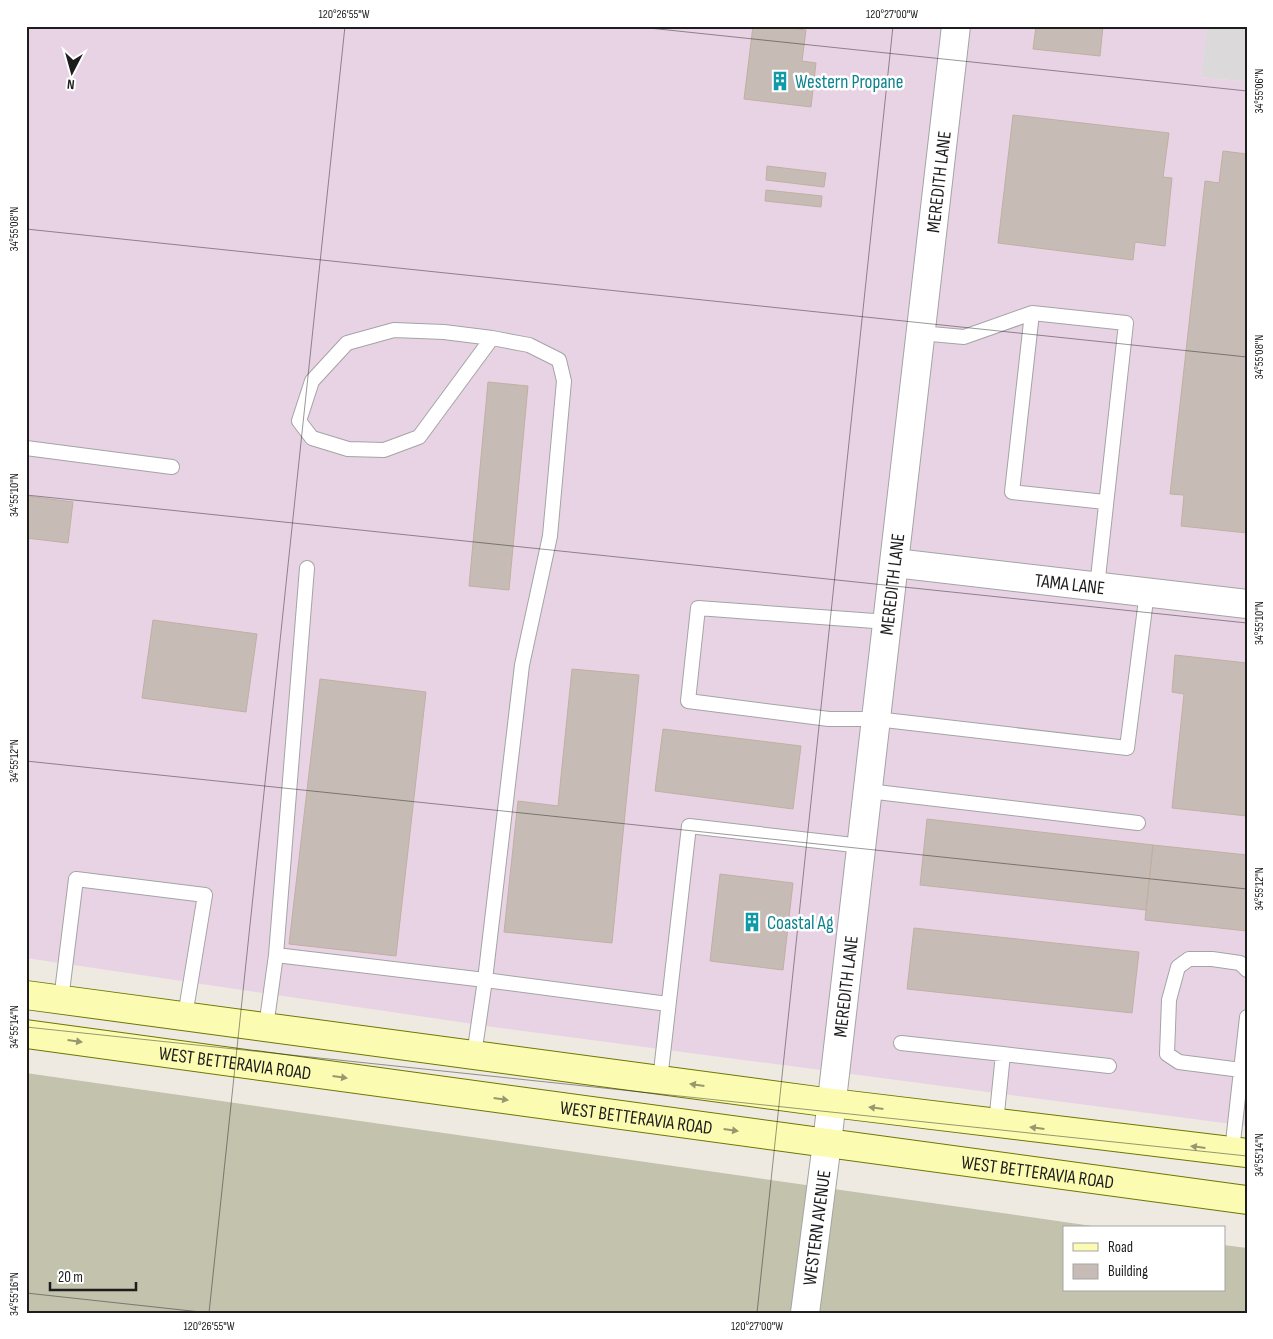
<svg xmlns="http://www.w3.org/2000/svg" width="1273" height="1339" font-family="'Sofia Sans Condensed',sans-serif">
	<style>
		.residential { fill: #dbd9d9 }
		.industrial { fill: #e8d3e5 }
		.construction { fill: #c3c2ad }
		.building { fill: #c6bcb5; stroke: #c1afa4 }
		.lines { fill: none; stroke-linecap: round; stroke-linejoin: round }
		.service-casing { stroke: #a4a4a4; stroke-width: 16 }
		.minor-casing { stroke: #a4a4a4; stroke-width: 30 }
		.secondary-casing { stroke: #6e7700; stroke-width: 30 }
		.service { stroke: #fff; stroke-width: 14 }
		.minor { stroke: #fff; stroke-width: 28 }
		.secondary { stroke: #fbfcb2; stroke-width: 28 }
		.oneway { fill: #97986f }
		.ticks { fill: none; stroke: #1d1d1d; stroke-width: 1; stroke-opacity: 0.45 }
		.labels { text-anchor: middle; stroke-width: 5; stroke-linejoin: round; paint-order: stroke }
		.culture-label { font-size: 19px; fill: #0d838f; stroke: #fff; text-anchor: start }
		.street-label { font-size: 19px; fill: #1d1d1d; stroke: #fff }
		.neatline { fill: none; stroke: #1d1d1d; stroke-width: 2 }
		.ticks-label { font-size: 12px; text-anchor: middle; fill: #1d1d1d }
	</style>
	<rect width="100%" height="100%" fill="#eeeae2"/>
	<path class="residential" d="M1207,26H1247V82L1201,77Z"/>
	<path class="industrial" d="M26,26H1207L1201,77L1247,82V1126L500,1028L26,958Z"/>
	<path class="construction" d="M26,1073L1106,1228H1064V1290H1224V1245L1247,1248V1313H26Z"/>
	<path class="building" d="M753,26H771L806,30L802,61L816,63L811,107L744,99Z
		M1036,26H1103L1100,56L1033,49Z
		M1013,115L1169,133L1163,177L1172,178L1165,246L1135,242L1133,260L998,243Z
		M1223,151L1247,154V533L1181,526L1184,495L1170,494L1205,181L1219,183Z
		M767,166L826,173L824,187L766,180Z
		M766,190L822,196L821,207L765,201Z
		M488,382L528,386L509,590L469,586Z
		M26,496L73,502L68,543L26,538Z
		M153,620L257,634L246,712L142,698Z
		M1175,655L1247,663V816L1172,808L1184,694L1172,692Z
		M572,669L639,675L612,943L504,932L518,801L558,806Z
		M320,679L426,692L396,956L289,944Z
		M663,729L801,746L793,809L655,791Z
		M927,819L1153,845L1146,910L920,885Z
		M1153,845L1247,855V931L1145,920Z
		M720,874L793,883L783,970L710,961Z
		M914,928L1139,952L1132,1013L907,989Z"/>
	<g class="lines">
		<defs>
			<path id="service" d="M920,333L964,337L1032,313
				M26,448L172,467
				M1097,587L1126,323L1032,313L1012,492L1105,502
				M888,622L698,608L688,701L829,719H876L1127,748L1147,592
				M868,791L1138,823
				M276,955L307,568
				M61,1000L76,879L205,895L185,1016
				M266,1027L276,955L485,980L522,665L550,536L564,381L559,360L529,345L492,338L444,332L394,330L347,343L312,381L299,421L312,438L348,449L384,450L419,437L492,338
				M901,1043L1003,1054L996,1123
				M1003,1054L1109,1066
				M474,1055L485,980L668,1004
				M1241,1070L1179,1062L1167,1054L1169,1000L1178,967L1189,959H1212L1240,963L1247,970
				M660,1080L689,826L862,846
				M1232,1151L1247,1017"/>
			<g id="minor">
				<path id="s1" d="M895,563L1247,604"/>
				<path id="s2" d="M805,1313L827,1143L956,26"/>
			</g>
			<g id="secondary">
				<path d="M26,995L832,1103L1247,1153"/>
				<path id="s3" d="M26,1034L1247,1200"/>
			</g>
		</defs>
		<use href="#service" class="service-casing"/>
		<use href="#minor" class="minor-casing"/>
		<use href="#secondary" class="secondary-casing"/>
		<use href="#service" class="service"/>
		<use href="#minor" class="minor"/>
		<use href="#secondary" class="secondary"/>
	</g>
	<defs><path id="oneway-solid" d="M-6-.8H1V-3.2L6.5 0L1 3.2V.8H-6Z" transform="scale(1.25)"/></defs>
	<g class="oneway">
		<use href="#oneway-solid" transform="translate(75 1041) rotate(8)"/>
		<use href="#oneway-solid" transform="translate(340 1077) rotate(8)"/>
		<use href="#oneway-solid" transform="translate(697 1085) rotate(-172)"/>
		<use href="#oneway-solid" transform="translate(501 1099) rotate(8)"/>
		<use href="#oneway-solid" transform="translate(876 1108) rotate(-173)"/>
		<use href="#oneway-solid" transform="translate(1037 1128) rotate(-173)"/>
		<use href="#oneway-solid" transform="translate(731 1130) rotate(8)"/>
		<use href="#oneway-solid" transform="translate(1198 1147) rotate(-173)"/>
	</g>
	<path class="ticks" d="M630,26L1247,91M26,229L1247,357M26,495L1247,623M26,761L1247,889M26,1027L1247,1156M26,1293L210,1313M209,1313L345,26M757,1313L893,26"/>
	<defs>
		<symbol id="building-bare" viewBox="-9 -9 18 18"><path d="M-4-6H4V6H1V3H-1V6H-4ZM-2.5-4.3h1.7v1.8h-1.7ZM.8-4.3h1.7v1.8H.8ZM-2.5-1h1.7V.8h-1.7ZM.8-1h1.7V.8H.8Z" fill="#0f9aa8" stroke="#fff" stroke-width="2.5" paint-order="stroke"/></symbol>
	</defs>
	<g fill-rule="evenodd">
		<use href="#building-bare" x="766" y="67" width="28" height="28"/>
		<use href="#building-bare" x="738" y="908" width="28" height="28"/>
	</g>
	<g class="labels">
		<g class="culture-label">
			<text x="795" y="88">Western Propane</text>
			<text x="767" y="929">Coastal Ag</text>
		</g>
		<g class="street-label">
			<text dy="7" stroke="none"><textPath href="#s2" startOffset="1139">MEREDITH LANE</textPath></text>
			<text dy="7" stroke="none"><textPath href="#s1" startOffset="176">TAMA LANE</textPath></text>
			<text dy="7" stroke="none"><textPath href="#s2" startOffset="734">MEREDITH LANE</textPath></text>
			<text dy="7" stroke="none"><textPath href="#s2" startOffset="329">MEREDITH LANE</textPath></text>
			<text dy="7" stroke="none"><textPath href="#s3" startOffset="211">WEST BETTERAVIA ROAD</textPath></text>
			<text dy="7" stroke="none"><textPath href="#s3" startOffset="616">WEST BETTERAVIA ROAD</textPath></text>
			<text dy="7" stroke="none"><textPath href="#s3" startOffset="1021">WEST BETTERAVIA ROAD</textPath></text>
			<text dy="7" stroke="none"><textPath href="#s2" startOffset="86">WESTERN AVENUE</textPath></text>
		</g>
	</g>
	<rect width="1273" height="1339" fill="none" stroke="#ffffff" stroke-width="55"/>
	<rect x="1063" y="1226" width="162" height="65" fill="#ffffff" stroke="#a5a5a5"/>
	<rect x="1073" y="1243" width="25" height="8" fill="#fbfcb2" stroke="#a5a5a5"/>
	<text x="1108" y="1252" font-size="15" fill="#1d1d1d">Road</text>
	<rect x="1073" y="1264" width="25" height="15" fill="#c6bcb5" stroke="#a5a5a5"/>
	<text x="1108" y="1276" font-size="15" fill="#1d1d1d">Building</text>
	<g transform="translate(72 72) rotate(186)" stroke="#ffffff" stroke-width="4" paint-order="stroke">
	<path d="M0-4L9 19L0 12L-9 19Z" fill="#1d1d1d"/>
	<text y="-8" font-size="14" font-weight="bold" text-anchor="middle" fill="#1d1d1d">N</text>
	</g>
	<path d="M50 1282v8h86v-8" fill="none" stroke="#1d1d1d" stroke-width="2.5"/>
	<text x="58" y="1282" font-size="15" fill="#1d1d1d" stroke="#ffffff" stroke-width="4" paint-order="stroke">20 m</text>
	<rect x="28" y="28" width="1218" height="1284" class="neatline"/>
	<g class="ticks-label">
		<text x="344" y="18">120°26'55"W</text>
		<text x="892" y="18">120°27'00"W</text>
		<text transform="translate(1259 91) rotate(-90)" y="4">34°55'06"N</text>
		<text transform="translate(14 229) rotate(-90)" y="4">34°55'08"N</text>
		<text transform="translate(1259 357) rotate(-90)" y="4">34°55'08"N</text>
		<text transform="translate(14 495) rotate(-90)" y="4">34°55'10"N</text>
		<text transform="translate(1259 623) rotate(-90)" y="4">34°55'10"N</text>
		<text transform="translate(14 761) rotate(-90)" y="4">34°55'12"N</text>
		<text transform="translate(1259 889) rotate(-90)" y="4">34°55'12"N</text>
		<text transform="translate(14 1027) rotate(-90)" y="4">34°55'14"N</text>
		<text transform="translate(1259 1155) rotate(-90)" y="4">34°55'14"N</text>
		<text transform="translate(14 1294) rotate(-90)" y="4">34°55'16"N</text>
		<text x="209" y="1330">120°26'55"W</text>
		<text x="757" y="1330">120°27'00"W</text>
	</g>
</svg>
